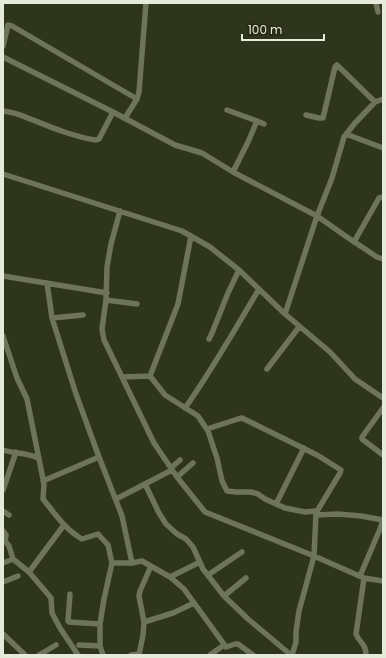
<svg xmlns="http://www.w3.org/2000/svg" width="386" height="658" font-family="Poppins,sans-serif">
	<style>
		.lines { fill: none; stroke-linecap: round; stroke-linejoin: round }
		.minor { stroke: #6d745a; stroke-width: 5.5 }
	</style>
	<rect width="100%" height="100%" fill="#2f341c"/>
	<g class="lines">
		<path class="minor" d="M376,3L378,12
			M3,46L8,25L12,26L137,99L139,92L146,3
			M3,57L113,112L175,145L202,153L233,172L317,216L344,235L377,257L383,259
			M383,99L375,102L355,123L344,137L332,178L317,216L285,314L330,352L355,379L383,398
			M227,110L257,121L264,124
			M3,111C15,112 22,116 33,120C53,128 75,137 96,140L99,139L113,112
			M306,115L319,118H323L335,67L337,65L375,102
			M125,118L137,99
			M346,134L383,148
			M233,172L248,142L257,121
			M3,174L182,231L210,247L239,270L285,314
			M120,211L111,244L107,267L106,300L102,329L104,340L154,443L177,477L205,512L314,556L364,578L383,581
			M354,242L379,198L383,197
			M3,276L107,293
			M47,283L52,318L76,394L99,457L122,516L132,563L142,561L170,577L184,589L226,647L235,644H238L253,655
			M106,300L137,304
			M52,318L83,315
			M3,336L17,378L27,399L44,484L43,499C55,514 65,529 82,539L98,534L108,545L112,563L104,599L100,624V646L103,655
			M209,339L212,333L228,293L239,270
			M267,369L299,327
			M150,376L165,395L198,416L208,431L217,458L222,481L227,491L236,492H251L258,494L265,499L285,508L305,512L315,511L316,513
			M122,377L150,376L178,304L191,236
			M185,408C212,370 235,329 259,289
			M383,408L362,437V439L383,455
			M207,429L238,419L242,418L317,455L341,470L340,473L316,513L314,556L299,611L296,632V642L292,655
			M3,450C15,454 27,452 38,458
			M171,468L180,460
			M177,477L193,463
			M43,481L99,457
			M145,484L159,513L166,524L177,534L186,539L193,547L203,569L224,596L248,619L291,655
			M3,490L16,452
			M116,499L172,470
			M276,504L304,448
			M3,511L9,515
			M316,515L338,514L361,516L383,520
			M3,531L6,535L5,541L9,546L13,559L29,572L51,598L52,613L60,628L78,655
			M3,563L13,559
			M112,563H132
			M29,572L64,525
			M208,575L242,552
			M360,576L380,529L383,519
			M170,577L200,562
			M364,578L356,634C360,644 366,643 366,655
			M3,582L18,576
			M70,594L68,621L69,622L100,624
			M224,596L246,578
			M144,622L173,613L194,603
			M3,634L25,655
			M79,645L100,646
			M39,655L56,645
			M131,655L139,654
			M139,655L143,635L144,622L139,596L140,591L151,566
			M210,655L224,645"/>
	</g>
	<rect width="386" height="658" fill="none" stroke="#e6eadb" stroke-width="8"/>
	<path d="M242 34v6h82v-6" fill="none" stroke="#e6eadb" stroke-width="2"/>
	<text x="248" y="34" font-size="12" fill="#e6eadb" stroke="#252a13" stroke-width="3" paint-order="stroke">100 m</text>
</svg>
